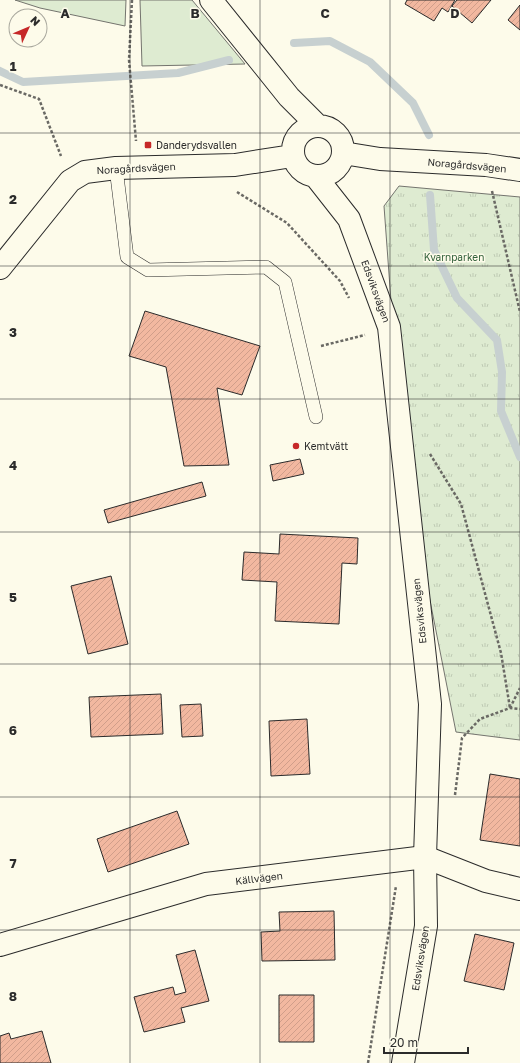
<svg xmlns="http://www.w3.org/2000/svg" width="520" height="1063" font-family="'Golos Text',sans-serif">
	<style>
		.grass { fill: #deebd1; stroke: #74746e }
		.park { fill: url(#park-tufts); stroke: #74746e }
		.lines { fill: none; stroke-linecap: round; stroke-linejoin: round }
		.stream { stroke: #c7d0d0; stroke-width: 8 }
		.building { fill: url(#building-hatch); stroke: #2b2b2b }
		.lane-casing { stroke: #2b2b2b; stroke-width: 14 }
		.street-casing { stroke: #2b2b2b; stroke-width: 24 }
		.secondary-casing { stroke: #2b2b2b; stroke-width: 24 }
		.path { stroke: #6a6964; stroke-width: 2.5; stroke-dasharray: 3 2; stroke-linecap: butt }
		.lane { stroke: #fdfbea; stroke-width: 13 }
		.street { stroke: #fdfbea; stroke-width: 22 }
		.secondary { stroke: #fdfbea; stroke-width: 22 }
		.grid { fill: none; stroke: #2b2b2b; stroke-width: 1; stroke-opacity: 0.55 }
		.poi-dot { fill: #c62828; stroke: #fdfbea; stroke-width: 1.5 }
		.labels { text-anchor: middle; stroke-width: 3; stroke-linejoin: round; paint-order: stroke }
		.poi-label { font-size: 10px; fill: #2b2b2b; stroke: #fdfbea; text-anchor: start }
		.street-label { font-size: 10px; fill: #2b2b2b; stroke: #fdfbea }
		.park-label { font-size: 10px; fill: #34623c; stroke: #fdfbea }
		.grid-label { font-size: 13px; text-anchor: middle; font-weight: bold; fill: #2b2b2b; stroke: #fdfbea; stroke-width: 3; stroke-linejoin: round; paint-order: stroke }
	</style>
	<defs>
		<pattern id="park-tufts" width="24" height="20" patternUnits="userSpaceOnUse"><rect width="24" height="20" fill="#deebd1"/><path d="M3 7l-1-3M5 7V3M7 7l1-3M15 17l-1-3M17 17v-4M19 17l1-3" fill="none" stroke="#bfcab4"/></pattern>
		<pattern id="building-hatch" width="6" height="6" patternUnits="userSpaceOnUse"><rect width="6" height="6" fill="#f2b8a0"/><path d="M-1 1l2-2M0 6l6-6M5 7l2-2" fill="none" stroke="#d09e8a"/></pattern>
	</defs>
	<rect width="100%" height="100%" fill="#fdfbea"/>
	<path class="grass" d="M15,0H126L125,26L40,8Z
		M140,0H192L245,64L142,66Z"/>
	<path class="park" d="M399,186L520,197V740L456,732L403,464L384,206Z"/>
	<g class="lines">
		<path class="stream" d="M294,43L330,41L370,62L413,103L429,135
			M0,71L23,82L178,73L229,60
			M430,195L434,250L457,298L497,340L502,372L501,411L520,457"/>
	</g>
	<path class="building" d="M407,0H455L448,12L442,8L434,21L405,4Z
		M457,0H491L472,23L452,6Z
		M520,5V30L508,20Z
		M145,311L260,346L242,395L217,388L229,465L184,466L166,367L129,356Z
		M300,459L304,474L273,481L270,465Z
		M202,482L206,496L108,523L104,510Z
		M280,534L358,538L357,564L342,563L339,624L275,621L277,582L242,580L244,552L279,554Z
		M111,576L128,644L88,654L71,586Z
		M161,694L163,734L91,737L89,697Z
		M201,704L203,736L182,737L180,705Z
		M307,719L310,774L271,776L269,721Z
		M490,774L520,779V846L480,840Z
		M177,811L189,844L108,872L97,839Z
		M334,911L335,960L262,961L261,932L280,931L279,912Z
		M475,934L514,943L504,990L464,981Z
		M195,950L209,1001L181,1008L185,1022L144,1032L134,997L173,987L175,995L186,992L176,955Z
		M279,995H314V1042H279Z
		M42,1031L51,1063H0V1036L9,1033L11,1039Z"/>
	<g class="lines">
		<defs>
			<path id="lane" d="M116,168L127,257L148,270L266,267L285,282L316,417"/>
			<path id="street" d="M0,945L206,884L425,857L486,881L520,889"/>
			<path id="secondary" d="M211,0L289,97L318,126
				M293 151a25 25 0 1 1 50 0a25 25 0 1 1-50 0Z
				M343,153L380,159L486,165L520,170
				M316,177L349,219L389,327L430,704L425,857L426,926L403,1063
				M0,268L70,181L85,172L116,168L235,165L292,156"/>
		</defs>
		<use href="#lane" class="lane-casing"/>
		<use href="#street" class="street-casing"/>
		<use href="#secondary" class="secondary-casing"/>
		<path class="path" d="M132,0L129,60L136,141
			M0,85L39,99L61,156
			M492,191L520,312
			M237,192L287,223L340,281L349,298
			M321,346L365,335
			M430,454L461,504L501,653L510,708
			M510,708L520,688
			M455,795L462,738L480,719L510,708L520,709
			M368,1063L396,886"/>
		<use href="#lane" class="lane"/>
		<use href="#street" class="street"/>
		<use href="#secondary" class="secondary"/>
	</g>
	<path class="grid" d="M130,0V1063M260,0V1063M390,0V1063M0,133H520M0,266H520M0,399H520M0,532H520M0,664H520M0,797H520M0,930H520"/>
	<g class="poi-dot">
		<rect x="144" y="141" width="8" height="8" rx="2"/>
		<circle cx="296" cy="446" r="4"/>
	</g>
	<g class="labels">
		<g class="poi-label">
			<text x="156" y="149">Danderydsvallen</text>
			<text x="304" y="450">Kemtvätt</text>
		</g>
		<g class="street-label">
			<text transform="translate(467 165) rotate(5)" y="4">Noragårdsvägen</text>
			<text transform="translate(136 168) rotate(-3)" y="4">Noragårdsvägen</text>
			<text transform="translate(376 291) rotate(70)" y="4">Edsviksvägen</text>
			<text transform="translate(419 611) rotate(-96)" y="4">Edsviksvägen</text>
			<text transform="translate(259 878) rotate(-7)" y="4">Källvägen</text>
			<text transform="translate(420 958) rotate(-81)" y="4">Edsviksvägen</text>
		</g>
		<g class="park-label">
			<text x="454" y="261">Kvarnparken</text>
		</g>
	</g>
	<g class="grid-label">
		<text x="65" y="18">A</text>
		<text x="195" y="18">B</text>
		<text x="325" y="18">C</text>
		<text x="455" y="18">D</text>
		<text x="13" y="71">1</text>
		<text x="13" y="204">2</text>
		<text x="13" y="337">3</text>
		<text x="13" y="470">4</text>
		<text x="13" y="602">5</text>
		<text x="13" y="735">6</text>
		<text x="13" y="868">7</text>
		<text x="13" y="1001">8</text>
	</g>
	<g transform="translate(28 28) rotate(46)"><circle r="19" fill="#fdfbea" stroke="#a9a89e"/>
	<path d="M0-3L7 15L0 10L-7 15Z" fill="#c62828"/>
	<text y="-6" font-size="11" font-weight="bold" text-anchor="middle" fill="#2b2b2b">N</text>
	</g>
	<path d="M384 1047v6h84v-6" fill="none" stroke="#2b2b2b" stroke-width="2"/>
	<text x="390" y="1047" font-size="12" fill="#2b2b2b" stroke="#fdfbea" stroke-width="3" paint-order="stroke">20 m</text>
</svg>
